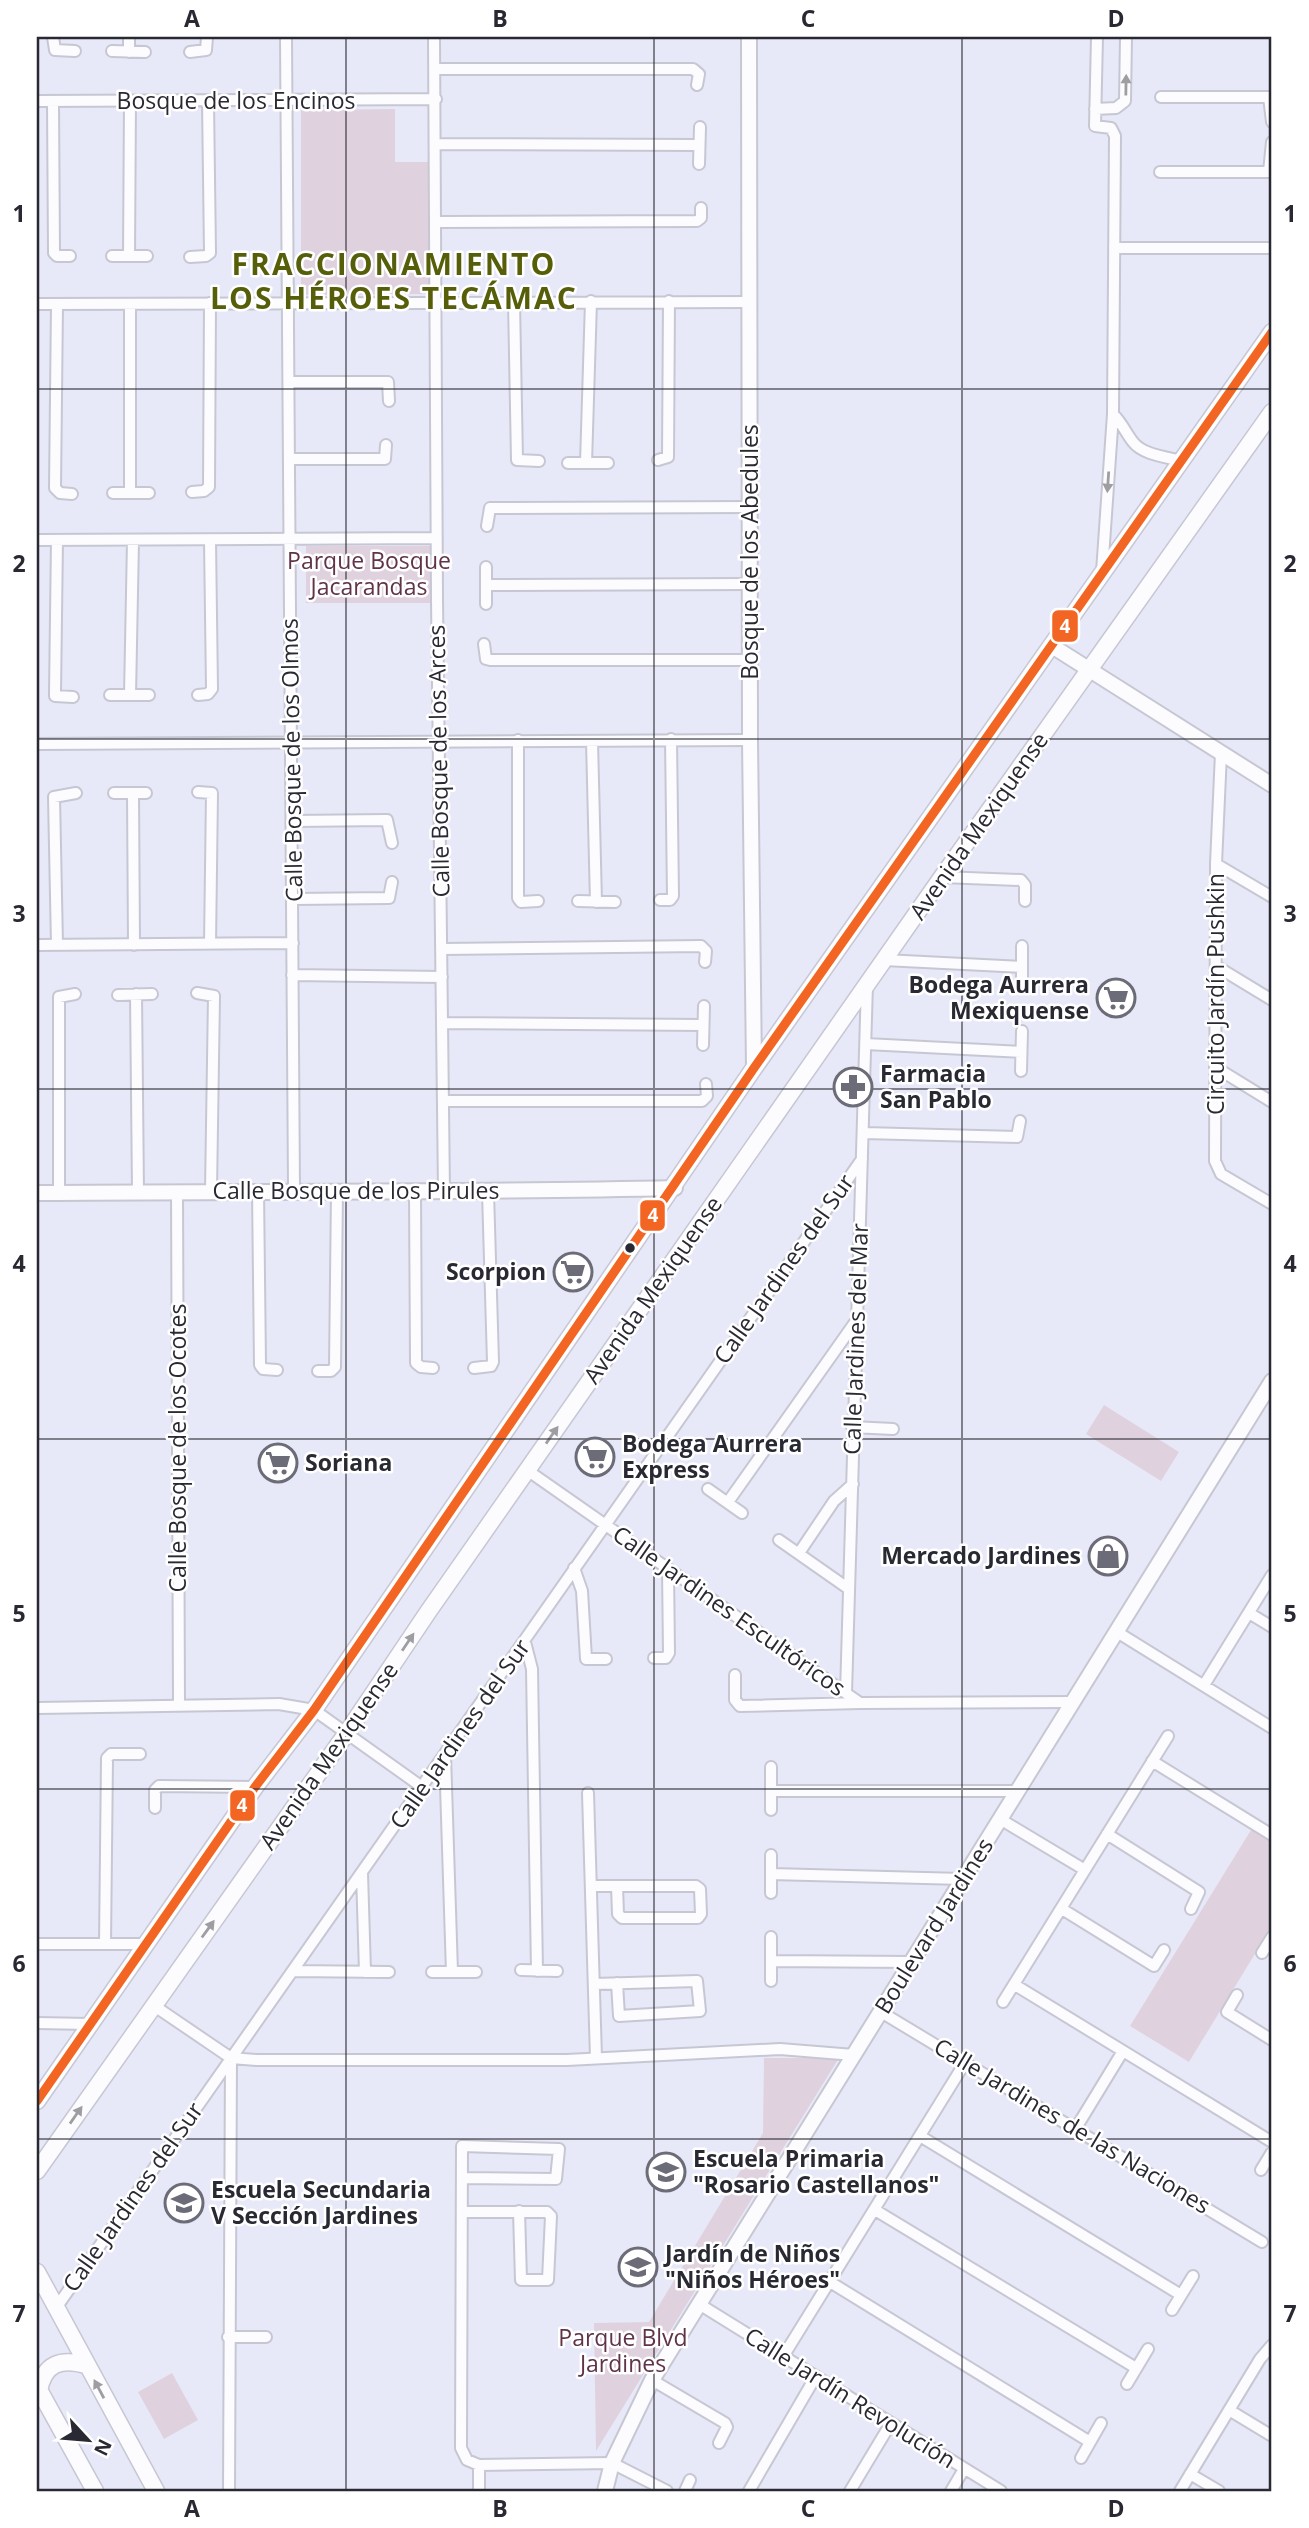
<svg xmlns="http://www.w3.org/2000/svg" width="1309" height="2528" font-family="'Open Sans',sans-serif">
	<style>
		.green { fill: #dfd2de }
		.lines { fill: none; stroke-linecap: round; stroke-linejoin: round }
		.minor-casing { stroke: #c6c7d3; stroke-width: 14 }
		.tertiary-casing { stroke: #c6c7d3; stroke-width: 18 }
		.secondary-casing { stroke: #c6c7d3; stroke-width: 19 }
		.minor { stroke: #fcfcfe; stroke-width: 10 }
		.tertiary { stroke: #fcfcfe; stroke-width: 14 }
		.secondary { stroke: #fcfcfe; stroke-width: 16 }
		.bus-1-casing { stroke: #fff; stroke-width: 14 }
		.bus-1 { stroke: #f26522; stroke-width: 9 }
		.oneway { fill: #9d9da2 }
		.grid { fill: none; stroke: #282932; stroke-width: 2; stroke-opacity: 0.55 }
		.bus-dot { fill: #282932; stroke: #fff; stroke-width: 2.5 }
		.labels { text-anchor: middle; stroke-width: 5; stroke-linejoin: round; paint-order: stroke }
		.street-label { font-size: 23px; fill: #282932; stroke: #fff }
		.park-label { font-size: 23px; fill: #603348; stroke: #fff }
		.poi-label { font-size: 23px; font-weight: bold; fill: #282932; stroke: #fff; text-anchor: start }
		.district-label { font-size: 30px; font-weight: bold; letter-spacing: 2px; fill: #565e0a; stroke: #fff }
		.line-badge { stroke: #fff; stroke-width: 2.5 }
		.badge-label { font-size: 19px; text-anchor: middle; font-weight: bold; fill: #fff }
		.neatline { fill: none; stroke: #282932; stroke-width: 2.5 }
		.grid-label { font-size: 23px; text-anchor: middle; font-weight: bold; fill: #282932 }
	</style>
	<rect width="100%" height="100%" fill="#e8e9f8"/>
	<path class="green" d="M395,109V162H430V294L301,295V110Z
		M306,546H433L432,603H306Z
		M1104,1405L1179,1452L1161,1481L1086,1434Z
		M1251,1830L1272,1843V1926L1189,2062L1130,2026Z
		M764,2058H839L596,2451L594,2323L649,2322L763,2133Z
		M172,2373L198,2420L164,2439L138,2392Z"/>
	<g class="lines">
		<defs>
			<path id="minor" d="M53,37L55,50L75,51
				M129,37V52
				M286,37L294,1189
				M434,37L437,599L444,1192
				M1097,37L1095,126L1111,128L1115,136L1113,414L1102,572
				M112,51L145,52
				M190,52L206,50L207,37
				M435,69H693L699,74L697,85
				M1161,97H1269L1272,122
				M37,101L436,99
				M53,102L54,253L57,256H70
				M1095,109L1116,108L1125,101L1126,37
				M436,144L699,145
				M699,164L700,127
				M1160,172H1269L1272,142
				M437,222L697,221L701,218V208
				M1114,248H1272
				M112,256H147
				M129,256L130,101
				M190,257L206,256L210,253L208,101
				M514,302L517,460L539,461
				M37,304L750,302
				M57,304L55,488L60,493L72,494
				M289,382H388L389,401
				M1113,414C1122,423 1126,433 1133,442C1143,455 1167,457 1182,461
				M290,459H385L386,445
				M658,460L668,457L669,301
				M568,463H608
				M586,463L591,301
				M192,492L204,491L209,487L210,303
				M113,493H149
				M130,493V304
				M487,526L490,508L750,507
				M37,540L436,538
				M57,540L55,693V696L73,697
				M486,567V604
				M486,585L749,584
				M484,644L486,659L490,660H750
				M110,695H149
				M130,695L133,541
				M198,695L208,694L212,689L210,541
				M518,740V898L521,902L538,901
				M592,741L596,902
				M37,744L750,740
				M1221,753L1216,864L1215,1161L1221,1174L1272,1204
				M198,792L212,793L210,944
				M114,793H146
				M133,793L134,945
				M293,821L387,820L392,843
				M1216,864L1272,897
				M942,877L1021,880L1025,885V901
				M293,899L389,898L392,882
				M660,900H670L673,896L671,739
				M578,901L615,902
				M37,945L293,943
				M57,945L54,797L76,793
				M442,949L701,946L706,951L705,962
				M884,960L1022,967
				M1216,966L1272,1000
				M292,975L442,977
				M1022,987V946
				M197,993L214,996L211,1191
				M136,994L138,1192
				M118,995L152,994
				M442,1023L703,1025
				M866,1044L1021,1052
				M703,1045L704,1006
				M1215,1067L1272,1102
				M1021,1071L1022,1031
				M443,1101H702L707,1096L706,1084
				M864,1133L1017,1137L1020,1121
				M258,1190L260,1365L263,1369L277,1370
				M177,1191L179,1704
				M59,1192V997L75,994
				M415,1194L416,1363L421,1367L433,1368
				M474,1368L491,1366L493,1362L488,1192
				M318,1371H331L335,1367L337,1192
				M852,1427L893,1429
				M527,1470L860,1703L1073,1702
				M708,1489L742,1513
				M728,1502L856,1321
				M779,1540L849,1589
				M799,1553L834,1501L853,1484
				M574,1568L582,1591L586,1659H606
				M1249,1613L1272,1627
				M1117,1632L1272,1728
				M525,1642L532,1669L537,1971
				M654,1658H666L669,1653L668,1569
				M735,1675V1700L740,1706L860,1703
				M1204,1685L1272,1575
				M846,1693L867,984
				M37,1708L279,1704L314,1710L422,1787
				M445,1755L452,1972
				M1152,1761L1272,1835
				M771,1791H1017
				M588,1793L596,2058
				M155,1808V1790L159,1786L255,1787
				M771,1810V1767
				M1000,1819L1085,1870
				M1107,1834L1199,1892L1191,1909
				M771,1855V1893
				M362,1873L365,1972
				M771,1874L963,1879
				M591,1886H696L700,1889L701,1914L698,1918H622L618,1914L617,1886
				M1062,1909L1154,1966L1164,1950
				M37,1944H147
				M105,1944L107,1758L111,1754H140
				M1262,1953L1272,1937
				M771,1961L911,1962
				M521,1970L557,1971
				M293,1971L389,1972
				M432,1972H476
				M771,1981V1937
				M594,1984L697,1981L700,2011L619,2016L617,1983
				M1015,1985L1272,2142
				M1237,1995L1227,2012L1272,2040
				M1003,2002L1168,1736
				M153,2005L231,2058L257,2060H567L780,2049L854,2055
				M881,2012L1262,2242
				M37,2023L90,2024
				M1076,2128L1123,2051
				M920,2136L1181,2295
				M1261,2170L1272,2152
				M462,2178L556,2179L559,2149L462,2146L461,2448L467,2460L479,2465L612,2463L667,2491
				M875,2210L1136,2368
				M462,2212H547L551,2216L548,2280H521L519,2211
				M830,2282L1090,2442
				M699,2304L1001,2491
				M56,2308L862,1159
				M1172,2310L1193,2276
				M228,2337H266
				M784,2355L966,2061
				M652,2380L725,2423L727,2427L719,2443
				M1127,2384L1148,2349
				M1229,2410L1272,2436
				M1081,2458L1101,2423
				M1190,2474L1219,2491
				M229,2491L231,2058
				M479,2491V2465
				M685,2491L690,2480
				M749,2491L816,2376
				M850,2491L891,2423
				M951,2491L964,2469
				M1180,2491L1260,2359L1272,2345"/>
			<path id="tertiary" d="M749,37L750,740L754,1068
				M1052,646L1272,785
				M37,1193C250,1191 462,1193 675,1188
				M605,2491L612,2463L652,2380L1272,1381"/>
			<path id="secondary" d="M37,2101L255,1787L314,1710L754,1068L1272,332
				M37,2171L346,1734L428,1612L942,877L1272,412
				M37,2272L156,2491
				M37,2386L95,2491
				M39,2391C44,2363 61,2358 86,2365"/>
		</defs>
		<use href="#minor" class="minor-casing"/>
		<use href="#tertiary" class="tertiary-casing"/>
		<use href="#secondary" class="secondary-casing"/>
		<use href="#minor" class="minor"/>
		<use href="#tertiary" class="tertiary"/>
		<use href="#secondary" class="secondary"/>
		<defs>
			<path id="bus-1" d="M37,2101L255,1787L314,1710L754,1068L1272,332"/>
		</defs>
		<use href="#bus-1" class="bus-1-casing"/>
		<use href="#bus-1" class="bus-1"/>
	</g>
	<defs><path id="oneway-solid" d="M-6-.8H1V-3.2L6.5 0L1 3.2V.8H-6Z" transform="scale(1.75)"/></defs>
	<g class="oneway">
		<use href="#oneway-solid" transform="translate(1126 85) rotate(-89)"/>
		<use href="#oneway-solid" transform="translate(1108 482) rotate(94)"/>
		<use href="#oneway-solid" transform="translate(552 1435) rotate(-55)"/>
		<use href="#oneway-solid" transform="translate(408 1642) rotate(-56)"/>
		<use href="#oneway-solid" transform="translate(208 1929) rotate(-54)"/>
		<use href="#oneway-solid" transform="translate(76 2115) rotate(-55)"/>
		<use href="#oneway-solid" transform="translate(99 2389) rotate(-118)"/>
	</g>
	<path class="grid" d="M346,37V2491M654,37V2491M962,37V2491M37,389H1272M37,739H1272M37,1089H1272M37,1439H1272M37,1789H1272M37,2139H1272"/>
	<defs>
		<symbol id="supermarket-ring" viewBox="-11 -11 22 22"><circle r="9.5" fill="#fff" stroke="#6b6c77" stroke-width="1.5"/><path d="M-6-5.5h2.5l.6 2H6L4.5 2H-2.5L-4.4-4H-6ZM-1.5 3.2a1.3 1.3 0 1 0 .1 0ZM3 3.2a1.3 1.3 0 1 0 .1 0Z" fill="#6b6c77"/></symbol>
		<symbol id="pharmacy-ring" viewBox="-11 -11 22 22"><circle r="9.5" fill="#fff" stroke="#6b6c77" stroke-width="1.5"/><path d="M-2-6h4v4h4v4h-4v4h-4v-4h-4v-4h4Z" fill="#6b6c77"/></symbol>
		<symbol id="shop-ring" viewBox="-11 -11 22 22"><circle r="9.5" fill="#fff" stroke="#6b6c77" stroke-width="1.5"/><path d="M-5-2.5h2.3a2.7 3.5 0 0 1 5.4 0H5L5.5 6h-11ZM-1.5-2.5h3a1.5 2.3 0 0 0-3 0Z" fill="#6b6c77"/></symbol>
		<symbol id="school-ring" viewBox="-11 -11 22 22"><circle r="9.5" fill="#fff" stroke="#6b6c77" stroke-width="1.5"/><path d="M0-5L7-2L0 1L-7-2ZM-4 1L0 2.5L4 1V4Q0 6-4 4Z" fill="#6b6c77"/></symbol>
	</defs>
	<g fill-rule="evenodd">
		<use href="#supermarket-ring" x="1094" y="976" width="44" height="44"/>
		<use href="#pharmacy-ring" x="831" y="1065" width="44" height="44"/>
		<use href="#supermarket-ring" x="551" y="1250" width="44" height="44"/>
		<use href="#supermarket-ring" x="573" y="1435" width="44" height="44"/>
		<use href="#supermarket-ring" x="256" y="1441" width="44" height="44"/>
		<use href="#shop-ring" x="1086" y="1534" width="44" height="44"/>
		<use href="#school-ring" x="644" y="2150" width="44" height="44"/>
		<use href="#school-ring" x="162" y="2181" width="44" height="44"/>
		<use href="#school-ring" x="616" y="2245" width="44" height="44"/>
	</g>
	<circle class="bus-dot" cx="630" cy="1248" r="6"/>
	<g class="labels">
		<g class="street-label">
			<text x="236" y="109">Bosque de los Encinos</text>
			<text transform="translate(750 552) rotate(-90)" y="8">Bosque de los Abedules</text>
			<text transform="translate(292 760) rotate(-91)" y="8">Calle Bosque de los Olmos</text>
			<text transform="translate(439 761) rotate(-91)" y="8">Calle Bosque de los Arces</text>
			<text transform="translate(979 826) rotate(-55)" y="8">Avenida Mexiquense</text>
			<text transform="translate(1216 994) rotate(-90)" y="8">Circuito Jardín Pushkin</text>
			<text x="356" y="1199">Calle Bosque de los Pirules</text>
			<text transform="translate(784 1269) rotate(-55)" y="8">Calle Jardines del Sur</text>
			<text transform="translate(653 1290) rotate(-55)" y="8">Avenida Mexiquense</text>
			<text transform="translate(856 1339) rotate(-88)" y="8">Calle Jardines del Mar</text>
			<text transform="translate(178 1448) rotate(-90)" y="8">Calle Bosque de los Ocotes</text>
			<text transform="translate(729 1611) rotate(35)" y="8">Calle Jardines Escultóricos</text>
			<text transform="translate(460 1734) rotate(-55)" y="8">Calle Jardines del Sur</text>
			<text transform="translate(329 1756) rotate(-55)" y="8">Avenida Mexiquense</text>
			<text transform="translate(934 1926) rotate(-58)" y="8">Boulevard Jardines</text>
			<text transform="translate(1072 2126) rotate(31)" y="8">Calle Jardines de las Naciones</text>
			<text transform="translate(133 2197) rotate(-55)" y="8">Calle Jardines del Sur</text>
			<text transform="translate(850 2398) rotate(32)" y="8">Calle Jardín Revolución</text>
		</g>
		<g class="park-label">
			<text x="369" y="569">Parque Bosque<tspan x="369" dy="26">Jacarandas</tspan></text>
			<text x="623" y="2346">Parque Blvd<tspan x="623" dy="26">Jardines</tspan></text>
		</g>
		<g class="poi-label">
			<text x="1089" y="993" text-anchor="end">Bodega Aurrera<tspan x="1089" dy="26">Mexiquense</tspan></text>
			<text x="880" y="1082">Farmacia<tspan x="880" dy="26">San Pablo</tspan></text>
			<text x="546" y="1280" text-anchor="end">Scorpion</text>
			<text x="622" y="1452">Bodega Aurrera<tspan x="622" dy="26">Express</tspan></text>
			<text x="305" y="1471">Soriana</text>
			<text x="1081" y="1564" text-anchor="end">Mercado Jardines</text>
			<text x="693" y="2167">Escuela Primaria<tspan x="693" dy="26">"Rosario Castellanos"</tspan></text>
			<text x="211" y="2198">Escuela Secundaria<tspan x="211" dy="26">V Sección Jardines</tspan></text>
			<text x="665" y="2262">Jardín de Niños<tspan x="665" dy="26">"Niños Héroes"</tspan></text>
		</g>
		<g class="district-label">
			<text x="394" y="275">FRACCIONAMIENTO<tspan x="394" dy="34">LOS HÉROES TECÁMAC</tspan></text>
		</g>
	</g>
	<g class="line-badge">
		<rect x="1051" y="609" width="28" height="34" rx="7" fill="#f26522"/>
		<rect x="639" y="1199" width="27" height="33" rx="7" fill="#f26522"/>
		<rect x="229" y="1789" width="27" height="33" rx="7" fill="#f26522"/>
	</g>
	<g class="badge-label">
		<text x="1065" y="633">4</text>
		<text x="653" y="1222">4</text>
		<text x="242" y="1812">4</text>
	</g>
	<rect width="1309" height="2528" fill="none" stroke="#ffffff" stroke-width="77"/>
	<g transform="translate(88 2440) rotate(116)" stroke="#ffffff" stroke-width="5" paint-order="stroke">
	<path d="M0-5L12 26L0 18L-12 26Z" fill="#282932"/>
	<text y="-10" font-size="19" font-weight="bold" text-anchor="middle" fill="#282932">N</text>
	</g>
	<rect x="38" y="38" width="1232" height="2452" class="neatline"/>
	<g class="grid-label">
		<text x="192" y="27">A</text>
		<text x="500" y="27">B</text>
		<text x="808" y="27">C</text>
		<text x="1116" y="27">D</text>
		<text x="19" y="222">1</text>
		<text x="1290" y="222">1</text>
		<text x="19" y="572">2</text>
		<text x="1290" y="572">2</text>
		<text x="19" y="922">3</text>
		<text x="1290" y="922">3</text>
		<text x="19" y="1272">4</text>
		<text x="1290" y="1272">4</text>
		<text x="19" y="1622">5</text>
		<text x="1290" y="1622">5</text>
		<text x="19" y="1972">6</text>
		<text x="1290" y="1972">6</text>
		<text x="19" y="2322">7</text>
		<text x="1290" y="2322">7</text>
		<text x="192" y="2517">A</text>
		<text x="500" y="2517">B</text>
		<text x="808" y="2517">C</text>
		<text x="1116" y="2517">D</text>
	</g>
</svg>
